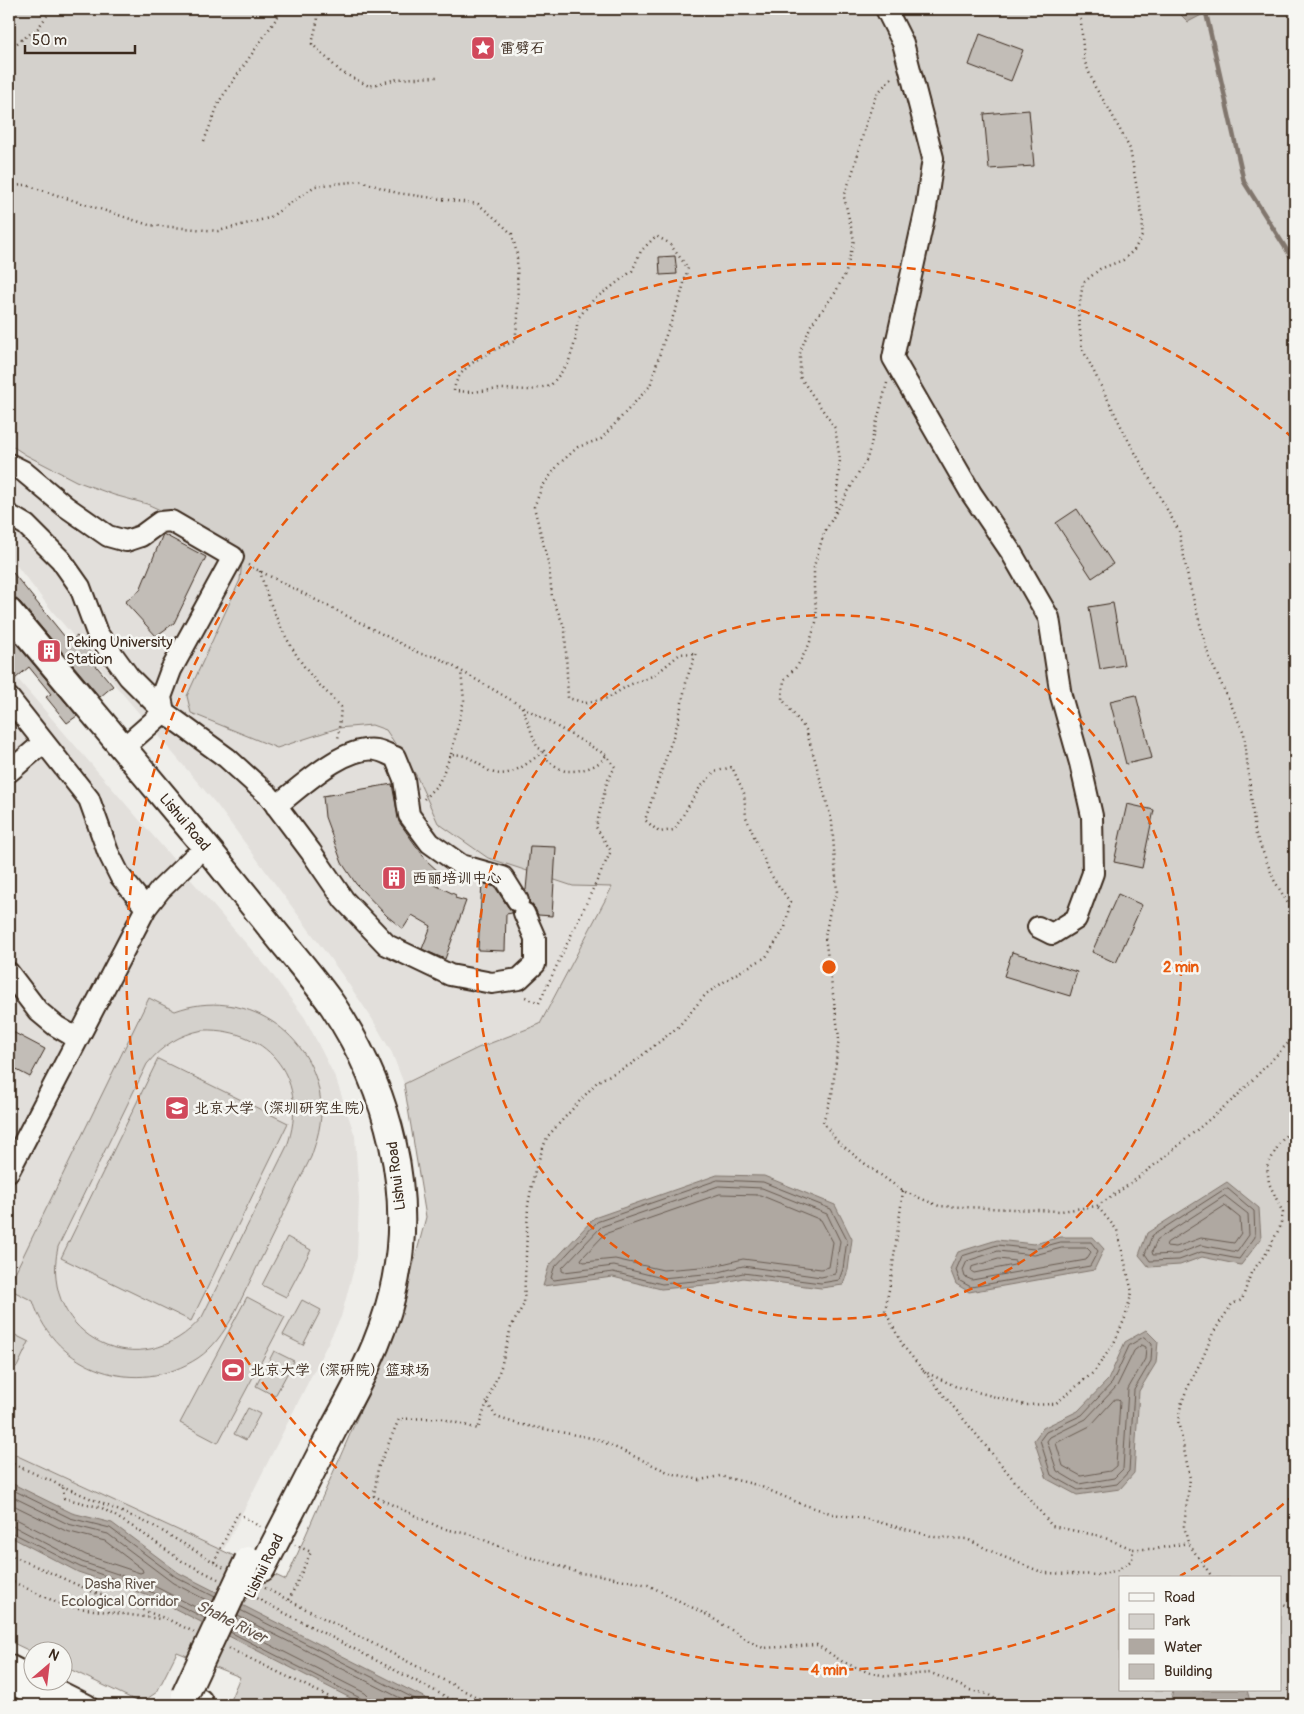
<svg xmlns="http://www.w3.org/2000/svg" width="1304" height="1714" font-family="Pangolin,'LXGW WenKai TC',sans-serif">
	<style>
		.built { fill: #e2dfdb }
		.green { fill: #d4d1cc; stroke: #887e75; fill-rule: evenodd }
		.water { fill: #afa8a1; stroke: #81766d }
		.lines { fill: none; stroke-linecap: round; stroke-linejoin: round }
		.shore { stroke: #695c52; stroke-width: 1 }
		.stream { stroke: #81766d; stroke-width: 4.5 }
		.building { fill: #c2bdb7; stroke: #3b2a1e }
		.minor-casing { stroke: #3b2a1e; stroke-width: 24 }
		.major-casing { stroke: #3b2a1e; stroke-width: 30 }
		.path { stroke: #3b2a1e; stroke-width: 2.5; stroke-dasharray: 1 4; stroke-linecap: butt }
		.minor { stroke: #f6f6f2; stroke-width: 20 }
		.major { stroke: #f6f6f2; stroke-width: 26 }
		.major-bridge-casing { stroke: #3b2a1e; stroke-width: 30; stroke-linecap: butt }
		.major-bridge { stroke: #f6f6f2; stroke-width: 26 }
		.ring { fill: none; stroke: #e8590c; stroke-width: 2.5; stroke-dasharray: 9 6 }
		.labels { text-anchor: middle; stroke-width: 5; stroke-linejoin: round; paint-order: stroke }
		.poi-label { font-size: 15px; fill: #3b2a1e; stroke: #f6f6f2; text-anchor: start }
		.street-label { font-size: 15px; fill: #3b2a1e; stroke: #f6f6f2 }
		.park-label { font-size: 15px; fill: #61544a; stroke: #f6f6f2 }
		.water-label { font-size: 16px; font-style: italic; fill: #64564c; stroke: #f6f6f2 }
		.centre { fill: #e8590c; stroke: #f6f6f2; stroke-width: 2.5 }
		.ring-label { font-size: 15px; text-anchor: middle; font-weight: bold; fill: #e8590c; stroke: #f6f6f2; stroke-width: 5; stroke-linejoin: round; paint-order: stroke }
	</style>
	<rect width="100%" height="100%" fill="#efeeea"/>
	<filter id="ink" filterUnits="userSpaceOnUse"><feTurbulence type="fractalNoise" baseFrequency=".02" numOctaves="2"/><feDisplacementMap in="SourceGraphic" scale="10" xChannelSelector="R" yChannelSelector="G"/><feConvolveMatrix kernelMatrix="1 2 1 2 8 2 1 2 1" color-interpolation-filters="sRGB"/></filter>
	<g filter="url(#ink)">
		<path class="built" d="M9,444L26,455L114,495L147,504L225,539L238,549L276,569L613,885L540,1024L478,1048L404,1084L392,1053L371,1017L343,976L217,805L53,612L9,556Z
			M9,669L269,970L305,1018L336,1079L355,1136L359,1199L357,1257L341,1317L223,1551L9,1452Z"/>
		<path class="green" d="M9,9H1295V1705H228L240,1677L177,1652L157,1692L141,1703L63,1666L62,1652H32L9,1641V1452L286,1580L397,1327L426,1217L404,1084L478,1048L540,1024L612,887L573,886L488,858L438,823L416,775L386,730L372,725L338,728L277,748L191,713L187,696L240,580L243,551L225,539L147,504L114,495L76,481L26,455L9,444ZM1120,1578H1280V1690H1120Z
			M149,998L175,1011C243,986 316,1032 321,1105C322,1123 317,1140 311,1157L232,1318C223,1333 213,1348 198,1358C137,1398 55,1371 33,1301L9,1289V1285ZM203,1030C271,1028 310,1082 287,1146L202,1317C143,1388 38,1337 58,1247L147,1064C163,1045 179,1035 203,1030Z
			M158,1059L288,1123L191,1321L61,1258Z
			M287,1237L311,1250L286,1297L262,1285Z
			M247,1297L285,1317L218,1443L180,1423Z
			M302,1300L321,1310L303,1345L283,1335Z
			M9,1332L29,1342L17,1367L9,1363Z
			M274,1351L294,1361L275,1396L256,1386Z
			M248,1408L260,1414L246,1440L234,1434Z"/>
		<path class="water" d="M1175,9H1213L1188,22Z
			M717,1175L764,1176L835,1205L852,1239L848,1270L843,1285L821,1288L743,1278L717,1284L661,1289L613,1277L543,1286L549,1266L594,1218Z
			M1227,1182L1259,1208L1261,1239L1241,1265L1202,1257L1180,1265L1149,1267L1139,1255L1147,1233Z
			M1061,1237H1093L1104,1249L1094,1270L969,1292L956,1284L950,1269L958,1252L997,1240L1034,1244Z
			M1146,1330L1158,1342L1156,1363L1139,1391L1134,1473L1120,1489L1077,1495L1047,1479L1034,1440L1043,1428L1078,1411L1108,1380L1125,1342Z
			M9,1482L72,1513L112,1523L179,1573L439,1705H364L152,1597L78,1572L9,1536Z
			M1173,1690H1247L1251,1705H1170Z"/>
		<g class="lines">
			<path class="shore" d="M718,1180L763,1182L831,1209L847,1240L843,1269L839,1280L821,1283L743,1273L716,1279L662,1284L613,1272L554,1280L551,1278L554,1268L597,1222Z
				M719,1186L762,1188L827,1214L840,1241L835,1274L821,1277L743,1266L715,1273L662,1278L614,1266L564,1272L562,1271V1268L601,1227Z
				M1225,1189H1228L1254,1211L1255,1237L1239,1259L1201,1252L1179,1260L1150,1261L1145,1254L1152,1236Z
				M720,1194L760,1195L821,1220L833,1242L829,1267L821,1269L743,1259L714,1266L663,1270L615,1259L584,1262L581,1260L582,1258L605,1234Z
				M1225,1196L1248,1214L1249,1235L1237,1252L1201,1245L1178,1254L1153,1255L1152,1252L1157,1240Z
				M1225,1206L1240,1218L1241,1233L1234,1243L1201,1238L1176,1247L1166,1246L1167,1243Z
				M1061,1242H1091L1098,1251L1090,1266L971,1287L960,1281L956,1270L962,1256L997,1245L1034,1249Z
				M1062,1248H1087L1091,1252L1086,1260L972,1280L965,1277L963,1270L967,1261L998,1251L1034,1255Z
				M999,1259L1015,1261L1016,1264L1014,1265L974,1273L971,1271L972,1267Z
				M1144,1337L1152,1344L1151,1361L1134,1390L1129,1471L1117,1484L1078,1490L1051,1475L1040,1440L1046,1432L1082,1415L1112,1383L1129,1346Z
				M1142,1345L1146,1347L1145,1359L1128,1389L1123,1469L1114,1478L1079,1484L1057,1471L1047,1441L1050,1437L1086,1419L1117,1386L1134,1351Z
				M1115,1399H1118L1120,1401L1116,1466L1110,1471L1081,1476L1063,1466L1056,1443L1090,1426Z
				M9,1488L70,1518L110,1528L176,1577L215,1597
				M9,1495L68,1524L108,1534L173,1583L212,1603
				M9,1503L66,1531L105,1541L142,1569L143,1572L140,1573L86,1555L18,1520L9,1519
				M9,1526L15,1527L82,1562L156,1587L207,1613
				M9,1532L13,1533L80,1567L154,1593L205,1618
				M240,1610L427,1705
				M238,1616L414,1705
				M233,1626L365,1693L370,1698L372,1705
				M230,1632L362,1699L365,1705"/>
			<path class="stream" d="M1206,13L1244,182L1295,263"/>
		</g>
		<path class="building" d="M980,34L1023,50L1011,81L969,65Z
			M1029,110L1034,166L989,169L984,114Z
			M675,256L677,274L660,275L659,257Z
			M1077,509L1113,564L1092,578L1056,523Z
			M163,534L206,557L174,623L156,636L125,602L140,590Z
			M9,568L69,642L77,636L96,660L93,662L113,686L100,697L20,602L15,598L9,597Z
			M1113,603L1124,665L1100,669L1089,607Z
			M9,635L77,716L67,723L46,697L51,694L29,667L9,684Z
			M1136,695L1152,758L1126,764L1110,701Z
			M392,784L399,822L427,861L440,873L433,884L456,895L455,898L466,901L445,959L422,949L431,926L412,915L403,929L387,916L356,884L342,863L325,817L323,796Z
			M1127,804L1154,810L1142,868L1114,862Z
			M530,846L556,847L552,916L538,915L535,908L529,903L528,895L525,890H526Z
			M482,883L495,887L508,907L512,911V913L506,914L505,951L478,950Z
			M1118,894L1142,905L1116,963L1092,952Z
			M1012,952L1077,972L1070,996L1004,976Z
			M9,1030L45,1049L30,1077L9,1066Z"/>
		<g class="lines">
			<defs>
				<path id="minor" d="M886,9L903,43L933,158L926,208L893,358L971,493L1011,552L1049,618L1061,696L1080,763L1092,816L1093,873L1076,919L1052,934L1038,927
					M9,464L23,471L65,506L108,536L126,541L141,536L160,522L171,521L233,557L171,670L161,697L164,712L123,748
					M9,515L26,525L61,560L80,587L97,633L129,677L164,712L227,758L269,796L311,852L344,900L387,945L450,975L492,983L519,979L535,964V938L524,913
					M9,698L89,799L108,852L120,876L146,908
					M9,772L44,742
					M276,806C301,787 344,745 376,750C383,751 389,755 395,757L404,779L409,815L430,843L461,865L503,877L518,901
					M9,973L38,1011L56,1026L78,1039
					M9,1171L146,908L160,890L193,858
					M9,1665L32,1677
					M9,1682L54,1705
					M41,1682L87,1705"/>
				<path id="major" d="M9,612C76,692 144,772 211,853C234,882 258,911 281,940C299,962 317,983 333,1006C389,1090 417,1195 392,1295C381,1342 357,1386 334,1428C310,1475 286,1521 262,1568
					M198,1705L199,1702"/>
			</defs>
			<use href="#minor" class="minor-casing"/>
			<use href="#major" class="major-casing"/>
			<path class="path" d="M320,9L312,44L341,72L369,86L397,79L437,77
				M1080,9L1084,60L1095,87L1109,109L1130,149L1143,223L1142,236L1134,250L1123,260L1100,269L1083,283L1078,314L1082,348L1127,438L1179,531L1189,583L1209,657L1244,733L1255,832L1274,880L1295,915
				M9,49L38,28L52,9
				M204,141L220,100L283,9
				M9,186L26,185L149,225L218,231L269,218L315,186L361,181L397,193L478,204L496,219L512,234L517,254L518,317L515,341C493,350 456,365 454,391L470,392L501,389L531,390L551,385L568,364L575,342L578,318L594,299L610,288L632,271L641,251L656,236L669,243L688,268L680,298L663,343L650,386L601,439L578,447L559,464L542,487L534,507L549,566L552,597L565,629L568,698L586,703L608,698L629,685L655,675L680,654L696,653L687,678L678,722L645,820L659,832L674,830L699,789L714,772L732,767L744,793L746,817L756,841L771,875L790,902L785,928L766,957L734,975L706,994L678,1027L630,1065L598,1081L547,1137L535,1170L528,1205L524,1304L511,1327L501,1367L487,1402L496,1417L518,1424L597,1439L670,1473L700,1480L720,1476L757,1485L799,1503L833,1514L867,1519L935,1537L967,1539L999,1555L1044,1573L1099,1575L1118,1570L1132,1560L1133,1549H1155L1188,1543
				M887,383L867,459L824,533L814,566V589L817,619L809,645L798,665L784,680L782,699L806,730L815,760L832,822L837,892L830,910L825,937L839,1037L832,1094L823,1122L837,1141L864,1163L903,1191L939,1206L1061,1211L1097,1206L1130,1184L1166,1156L1237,1096L1295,1036
				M835,512L840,460L835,428L800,377V352L811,325L835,293L846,272L854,240L844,197L854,168L867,120L876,95L893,76
				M248,565L421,654L437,657L606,755L615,767L607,782L596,827L611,851L539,1003L523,996
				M260,571C269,606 285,640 306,669C316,683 329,694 341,707L338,741
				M522,707L537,747L544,751L548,761C553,764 560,770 566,771C579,772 600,767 606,755
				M451,754L464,700L461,672
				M424,799L439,783L451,754C469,755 471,759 486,769C506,783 528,763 544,751
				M903,1191L891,1279L885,1311L903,1346L1052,1526L1100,1536L1133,1549
				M923,1371L955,1386L1025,1405L1055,1404L1094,1372L1114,1343L1125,1318L1132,1292L1117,1230L1097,1206
				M487,1402L478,1429L440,1418L399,1419L378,1468L374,1496L441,1528L472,1535L523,1556L545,1561L579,1573L600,1575L648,1585L709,1616L749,1641L763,1648L817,1645L843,1662L870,1673L888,1676L931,1673L970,1690L987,1694L1006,1705
				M9,1462L62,1486L64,1498L102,1508L138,1530L182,1561L218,1579
				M62,1486L152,1525L224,1568
				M9,1554L93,1592L167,1619L194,1632
				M214,1562L238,1513L260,1527
				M1213,1578L1188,1543L1184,1526L1190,1478L1178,1421L1181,1405L1186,1391L1204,1355L1213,1333L1232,1304L1242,1300L1251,1273L1267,1252L1280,1227L1283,1213L1269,1183L1267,1167L1279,1144L1295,1124
				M9,1580L64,1606L160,1619
				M265,1588L492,1705
				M252,1596L462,1705
				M289,1600L311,1552L295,1545
				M1280,1602L1295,1610
				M228,1648L346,1705"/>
			<use href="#minor" class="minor"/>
			<use href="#major" class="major"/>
			<defs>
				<path id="major-bridge" d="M185,1695L248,1560"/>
			</defs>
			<use href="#major-bridge" class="major-bridge-casing"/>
			<use href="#major-bridge" class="major-bridge"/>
		</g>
	</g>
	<g class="ring">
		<circle cx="829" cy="967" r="352"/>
		<path d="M1295 1494A703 703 0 0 1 1180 1576M1115 1609A703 703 0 1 1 1295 440"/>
	</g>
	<defs>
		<symbol id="sight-square" viewBox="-11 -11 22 22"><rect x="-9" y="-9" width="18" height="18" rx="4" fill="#d1495b" stroke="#f6f6f2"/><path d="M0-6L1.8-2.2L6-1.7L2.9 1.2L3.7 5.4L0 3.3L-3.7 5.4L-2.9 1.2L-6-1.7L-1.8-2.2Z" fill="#fff"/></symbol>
		<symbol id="building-square" viewBox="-11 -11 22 22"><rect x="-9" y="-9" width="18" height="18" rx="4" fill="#d1495b" stroke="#f6f6f2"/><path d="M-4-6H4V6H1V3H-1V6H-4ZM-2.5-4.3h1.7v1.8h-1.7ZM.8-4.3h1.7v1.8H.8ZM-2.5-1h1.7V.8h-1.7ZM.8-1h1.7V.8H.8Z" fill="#fff"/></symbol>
		<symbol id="university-square" viewBox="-11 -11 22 22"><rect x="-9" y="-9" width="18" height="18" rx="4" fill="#d1495b" stroke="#f6f6f2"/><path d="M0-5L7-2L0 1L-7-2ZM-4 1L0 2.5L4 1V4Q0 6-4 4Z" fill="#fff"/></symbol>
		<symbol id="stadium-square" viewBox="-11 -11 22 22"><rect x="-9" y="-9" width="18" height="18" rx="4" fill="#d1495b" stroke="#f6f6f2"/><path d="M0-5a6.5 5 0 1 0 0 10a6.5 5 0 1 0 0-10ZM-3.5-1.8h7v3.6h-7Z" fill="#fff"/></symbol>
	</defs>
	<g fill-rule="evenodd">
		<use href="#sight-square" x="469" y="34" width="28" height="28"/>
		<use href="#building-square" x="35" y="637" width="28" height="28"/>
		<use href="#building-square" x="380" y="864" width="28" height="28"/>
		<use href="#university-square" x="163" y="1094" width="28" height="28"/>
		<use href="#stadium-square" x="219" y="1356" width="28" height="28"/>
	</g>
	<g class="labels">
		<g class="poi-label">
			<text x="500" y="53">雷劈石</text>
			<text x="66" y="647">Peking University<tspan x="66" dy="17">Station</tspan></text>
			<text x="412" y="883">西丽培训中心</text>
			<text x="194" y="1113">北京大学（深圳研究生院）</text>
			<text x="250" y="1375">北京大学（深研院）篮球场</text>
		</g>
		<g class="street-label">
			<text transform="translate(185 822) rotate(50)" y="5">Lishui Road</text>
			<text transform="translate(396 1176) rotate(-97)" y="5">Lishui Road</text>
			<text transform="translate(264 1566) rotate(-64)" y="5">Lishui Road</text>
		</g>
		<g class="park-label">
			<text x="120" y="1589">Dasha River<tspan x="120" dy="17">Ecological Corridor</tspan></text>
		</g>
		<g class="water-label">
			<text transform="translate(232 1621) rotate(27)" y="6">Shahe River</text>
		</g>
	</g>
	<circle cx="829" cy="967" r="8" class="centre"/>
	<g class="ring-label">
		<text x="1181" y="972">2 min</text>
		<text x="829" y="1675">4 min</text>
	</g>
	<rect width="1304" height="1714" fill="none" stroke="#f6f6f2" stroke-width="30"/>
	<rect x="15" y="15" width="1274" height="1684" fill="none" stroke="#3b2a1e" stroke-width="2" filter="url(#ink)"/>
	<rect x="1119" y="1576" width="162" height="115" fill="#f6f6f2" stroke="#aba49d"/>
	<rect x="1129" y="1593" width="25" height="8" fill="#f6f6f2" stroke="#aba49d"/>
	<text x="1164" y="1602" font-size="15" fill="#3b2a1e">Road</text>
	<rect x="1129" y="1614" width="25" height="15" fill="#d4d1cc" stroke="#aba49d"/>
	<text x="1164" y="1626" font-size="15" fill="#3b2a1e">Park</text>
	<rect x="1129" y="1639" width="25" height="15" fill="#afa8a1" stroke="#aba49d"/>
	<text x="1164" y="1652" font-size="15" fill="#3b2a1e">Water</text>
	<rect x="1129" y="1664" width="25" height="15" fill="#c2bdb7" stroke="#aba49d"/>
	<text x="1164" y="1676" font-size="15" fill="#3b2a1e">Building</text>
	<g transform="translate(48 1666) rotate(28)"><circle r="24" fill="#f6f6f2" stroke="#aba49d"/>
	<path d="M0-4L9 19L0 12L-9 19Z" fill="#d1495b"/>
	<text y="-8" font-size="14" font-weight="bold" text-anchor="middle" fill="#3b2a1e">N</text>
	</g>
	<path d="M25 45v8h110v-8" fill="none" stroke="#3b2a1e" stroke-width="2.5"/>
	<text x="32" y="45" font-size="15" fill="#3b2a1e" stroke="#f6f6f2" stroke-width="4" paint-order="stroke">50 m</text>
</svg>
